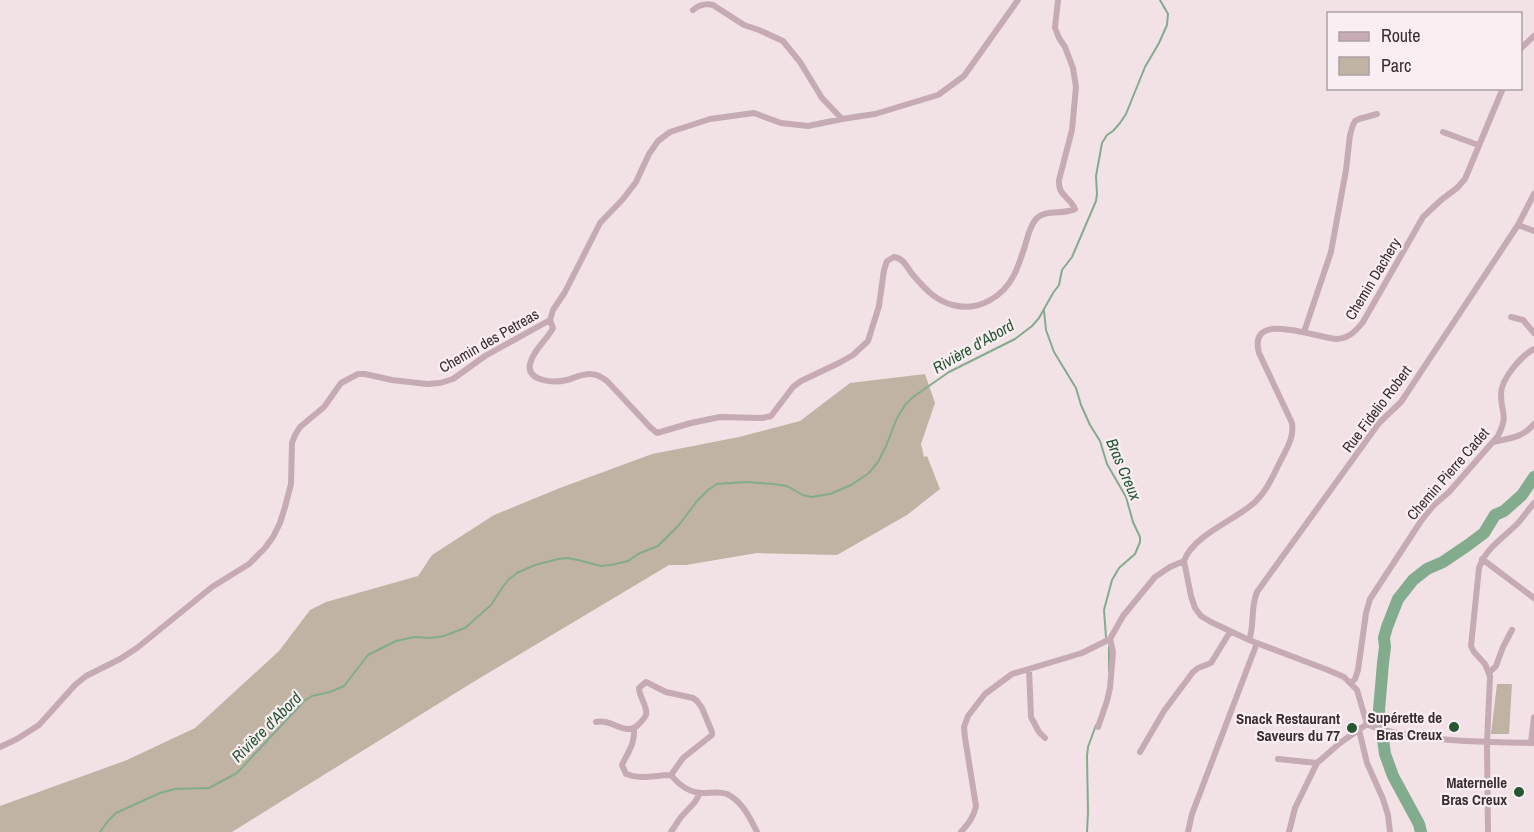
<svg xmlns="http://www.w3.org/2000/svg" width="1534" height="832" font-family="'Archivo Narrow',sans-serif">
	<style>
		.green { fill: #c0b3a3 }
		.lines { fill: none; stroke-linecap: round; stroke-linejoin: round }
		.stream { stroke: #83ac8e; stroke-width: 2 }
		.river { stroke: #83ac8e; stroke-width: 12 }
		.minor { stroke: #c6abb4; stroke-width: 6 }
		.poi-dot { fill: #255733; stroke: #f9eef1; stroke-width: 2 }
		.labels { text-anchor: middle; stroke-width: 4.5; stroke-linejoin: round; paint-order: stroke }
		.street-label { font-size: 15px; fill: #392c32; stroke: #f9eef1 }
		.poi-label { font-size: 15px; font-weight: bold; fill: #392c32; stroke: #f9eef1; text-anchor: end }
		.water-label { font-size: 16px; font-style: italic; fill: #255733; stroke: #f9eef1 }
	</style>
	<rect width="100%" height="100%" fill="#f2e2e6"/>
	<path class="green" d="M925,374L935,403L921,444L924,457L927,456L940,489L907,515L837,555L757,553L686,565H669L470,684L232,832H0V806L127,760L195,728L279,651L310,610L326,602L418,576L432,555L494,515L560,488L652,454L739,437L800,421L850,383Z
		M1497,684H1512L1509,734H1491Z"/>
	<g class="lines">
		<path class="stream" d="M1044,311L1046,330L1054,352L1076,388L1081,405L1090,425L1100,441L1107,464L1126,497L1133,522L1140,537V542L1135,554L1119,568L1112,580L1104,610L1106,637
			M1109,671V647
			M100,832L108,821L116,813L160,793L175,789L209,788L237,773L304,701L312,696L330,692L344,686L368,655L396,641L414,637L430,638L444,636L465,628L491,605L502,588L508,580L517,573L535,565L558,559L567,558L578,560L601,566L611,565L628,561L638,554L658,546L679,525L697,501L708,490L717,484L746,482L774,484L787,486L803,495L811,497L830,494L851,485L869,473L878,462L886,446L897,418L905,405L913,397L949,372L1015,339L1032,326L1039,318L1053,293L1059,285L1062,270L1072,257L1096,201L1097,194L1096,176L1102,143L1107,135L1113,131L1120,123L1126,114L1145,67L1159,43L1167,25L1168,14L1160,0
			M1087,832L1088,812L1087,756L1088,747L1096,725"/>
		<path class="river" d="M1421,832L1419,824L1393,776L1385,754L1379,710L1383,663L1385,647L1384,638L1387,627L1398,599L1413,580L1427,569L1443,562L1468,545L1484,533L1495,515L1504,511L1522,495L1534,477"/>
		<path class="minor" d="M693,10C699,5 705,3 713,5L744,25L759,30L783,41L800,62L822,98L842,119
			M1520,49L1534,36
			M1443,132L1478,145
			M1518,225L1534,231
			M1511,317L1523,320L1534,333
			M550,320L553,328C547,340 533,350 530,364C526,382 555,383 567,380C575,378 581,374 590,374C597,374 601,377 607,381L650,427L657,433L691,423L720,417L762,418L771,416L793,387L801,381L839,363L853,355L868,341L879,306L884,270L887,261L894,257C905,259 907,268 913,275C925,289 936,301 953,305C978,312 1003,297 1014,275C1018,267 1021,258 1024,249C1027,240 1029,227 1036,219C1045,209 1064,215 1075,209C1069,196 1058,196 1059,180L1072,130L1076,87L1073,68L1065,47L1059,38L1055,28L1058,0
			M1304,332L1331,252L1346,170L1350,135L1353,125L1355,121L1359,119L1377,114
			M1493,442C1511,438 1522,438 1534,424
			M1482,559L1534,598
			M1249,640C1255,624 1250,609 1257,592L1379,423L1401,402L1518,225L1534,194
			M1029,669L1031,717L1039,732L1045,738
			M1489,673L1496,666L1503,647L1512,630
			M1351,683L1355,679L1358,670L1366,613L1370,599L1421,521L1433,506L1449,492L1498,436C1509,413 1501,416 1501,394C1501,379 1521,356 1534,349
			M596,722C613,718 626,739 640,723C641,722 645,717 646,715C648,706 639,697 639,688L646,682L666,692L693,698L697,701L702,708L712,732V735L683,758L671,775
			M1367,724L1357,690L1344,677L1328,670L1249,640L1211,622L1201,616L1195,608L1191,596L1184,561C1193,535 1236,520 1255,502C1268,490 1274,473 1282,458C1288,446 1294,437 1292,423L1259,353C1247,308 1319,339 1337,339C1349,338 1355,332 1363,322L1423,217L1441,200L1457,188L1465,179L1503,88
			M1367,724C1378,730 1391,732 1403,734C1446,742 1490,742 1534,743
			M1098,727L1107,701L1110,688L1113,652L1110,639
			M634,729C635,744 628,752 622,765L626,774C641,780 656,775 671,775
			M1359,730L1367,763L1383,799L1388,815L1390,832
			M1531,743L1534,717
			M0,747L17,739L39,725L75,685L86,676L120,659L137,648L212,587L249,564L265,548L273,537L280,523L285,507L291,484L292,443L295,435L300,427L324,407L341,383L358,374H365L392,380L427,384L440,383L453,379L485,356L550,320L553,310L565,292L600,223L623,199L636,182L649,154L658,141L670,132L710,119L754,113L781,123L808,126L842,119L875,114L938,95L964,76L1018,0
			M1140,752L1164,711L1193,672L1198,668L1211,663L1230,632
			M1278,759L1317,763
			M671,775C679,785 690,793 703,793C712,793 719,791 727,794C742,801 750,818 757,832
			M671,832L681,817L695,802L700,793
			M961,832C968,824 974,817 976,806L965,738L964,727L968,716L985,694L1012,674L1082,653L1110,639L1123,616L1155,577L1170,567L1184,561
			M1188,832L1192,814L1257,643
			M1289,832L1295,808L1317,763L1340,743L1367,724
			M1488,832L1487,743L1490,676L1485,664L1474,652L1471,646L1479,568C1486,547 1505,537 1519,522C1524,516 1529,509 1534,503"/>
	</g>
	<g class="poi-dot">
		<circle cx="1454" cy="727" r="6"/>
		<circle cx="1352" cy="728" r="6"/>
		<circle cx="1519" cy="792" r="6"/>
	</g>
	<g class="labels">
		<g class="street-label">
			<text transform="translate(1373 279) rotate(-59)" y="5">Chemin Dachery</text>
			<text transform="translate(489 341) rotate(-30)" y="5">Chemin des Petreas</text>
			<text transform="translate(1377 409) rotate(-53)" y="5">Rue Fidelio Robert</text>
			<text transform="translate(1448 474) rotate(-49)" y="5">Chemin Pierre Cadet</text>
		</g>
		<g class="poi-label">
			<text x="1442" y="723">Supérette de<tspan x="1442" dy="17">Bras Creux</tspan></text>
			<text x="1340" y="724">Snack Restaurant<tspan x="1340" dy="17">Saveurs du 77</tspan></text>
			<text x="1507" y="788">Maternelle<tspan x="1507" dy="17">Bras Creux</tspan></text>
		</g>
		<g class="water-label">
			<text transform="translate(973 346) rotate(-30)" y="6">Rivière d'Abord</text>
			<text transform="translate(1124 469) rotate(67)" y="6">Bras Creux</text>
			<text transform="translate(266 727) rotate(-45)" y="6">Rivière d'Abord</text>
		</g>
	</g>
	<rect x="1327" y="12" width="195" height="78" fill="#f9eef1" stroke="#aca0a5" stroke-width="1.5"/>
	<rect x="1339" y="32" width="30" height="9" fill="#c6abb4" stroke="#aca0a5" stroke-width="1.5"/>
	<text x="1381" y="42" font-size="18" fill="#392c32">Route</text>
	<rect x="1339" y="57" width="30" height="18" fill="#c0b3a3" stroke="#aca0a5" stroke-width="1.5"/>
	<text x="1381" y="72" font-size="18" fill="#392c32">Parc</text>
</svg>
